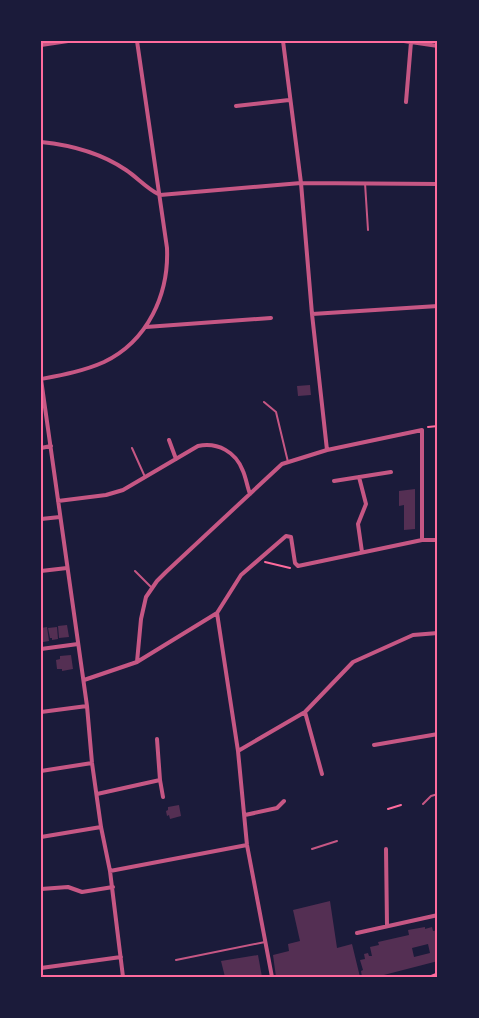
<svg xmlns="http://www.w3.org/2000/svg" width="479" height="1018" font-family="'Titillium Web',sans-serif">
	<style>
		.building { fill: #542f53; fill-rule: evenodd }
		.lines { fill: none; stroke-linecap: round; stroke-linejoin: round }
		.path { stroke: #ff6b9d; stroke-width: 2 }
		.service { stroke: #c65784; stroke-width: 2 }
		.minor { stroke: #c65784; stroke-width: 4 }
		.secondary { stroke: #ff6b9d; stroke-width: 5.5 }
		.neatline { fill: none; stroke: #ff6b9d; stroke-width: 2 }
	</style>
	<rect width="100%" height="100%" fill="#1b1b3a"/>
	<path class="building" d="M310,385L311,395L298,396L297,386Z
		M415,489V529L404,530V505L399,506V491Z
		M67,625L69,637L59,638L58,626Z
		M47,627L49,641L43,642L41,640V628Z
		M57,627L58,639L52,640V638H50L48,628Z
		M71,655L73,669L62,671V669H57L56,660L60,659V656Z
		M179,805L181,816L170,819L169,815L167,816L166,811L168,810V807Z
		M330,901L337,948L352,944L360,977H276L273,955L289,951L288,944L300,941L293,910Z
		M425,927V929L432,927L433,931L438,930V961L376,977H362L361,971L363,970L360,960L365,959L364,954L368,953L369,956H372L370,947L379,945L378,942L409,935L408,930ZM428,944L430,953L414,957L412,948Z
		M258,955L262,977H225L221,961Z"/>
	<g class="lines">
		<path class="path" d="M428,427L438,426
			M265,562L290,568
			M388,809L401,805"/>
		<path class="service" d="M365,183L368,230
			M264,402L276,412L288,462
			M132,448L145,477
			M135,571L151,587
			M423,804L431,796L438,794
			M312,849L337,841
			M176,960L265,942"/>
		<path class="minor" d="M283,41L301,183L312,314L327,450
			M404,41L438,46
			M41,45L68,41
			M406,102L411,42
			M236,106L289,100
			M41,142C71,145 101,153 126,170C138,178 147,189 160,195L301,183L438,184
			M312,314L438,306
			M146,327L271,318
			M41,379L87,706L92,763L101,827L110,871L123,977
			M41,379C62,375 84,371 104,362C148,341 169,294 167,248L137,41
			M169,440L176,459
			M41,448L51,446
			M359,477L366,504L358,524L362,552
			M334,481L391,472
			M58,501L106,495L123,490L198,446C218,442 236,452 243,471C246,478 247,486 250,494
			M41,519L60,517
			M41,571L67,568
			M217,613L238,751L247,845L272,977
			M41,649L78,644
			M137,662L141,619L146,597L157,581L166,572L282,464L327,450L422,430V540
			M84,680L137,662L217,613L241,575L286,536L291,537L295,563L298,566L422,540H438
			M41,712L87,706
			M305,712L322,774
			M374,745L438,734
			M238,751L305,712L353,662L413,635L438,633
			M41,771L92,763
			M160,780L163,797
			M97,794L160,780L157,739
			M245,815L277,808L284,801
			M41,837L101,827
			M386,849L387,925
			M110,871L247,845
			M41,889L68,887L82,892L113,887
			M357,933L438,915
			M41,968L121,957"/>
		<path class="secondary" d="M433,977L438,975"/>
	</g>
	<rect width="479" height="1018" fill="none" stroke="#1b1b3a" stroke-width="85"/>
	<rect x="42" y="42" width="394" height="934" class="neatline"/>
</svg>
